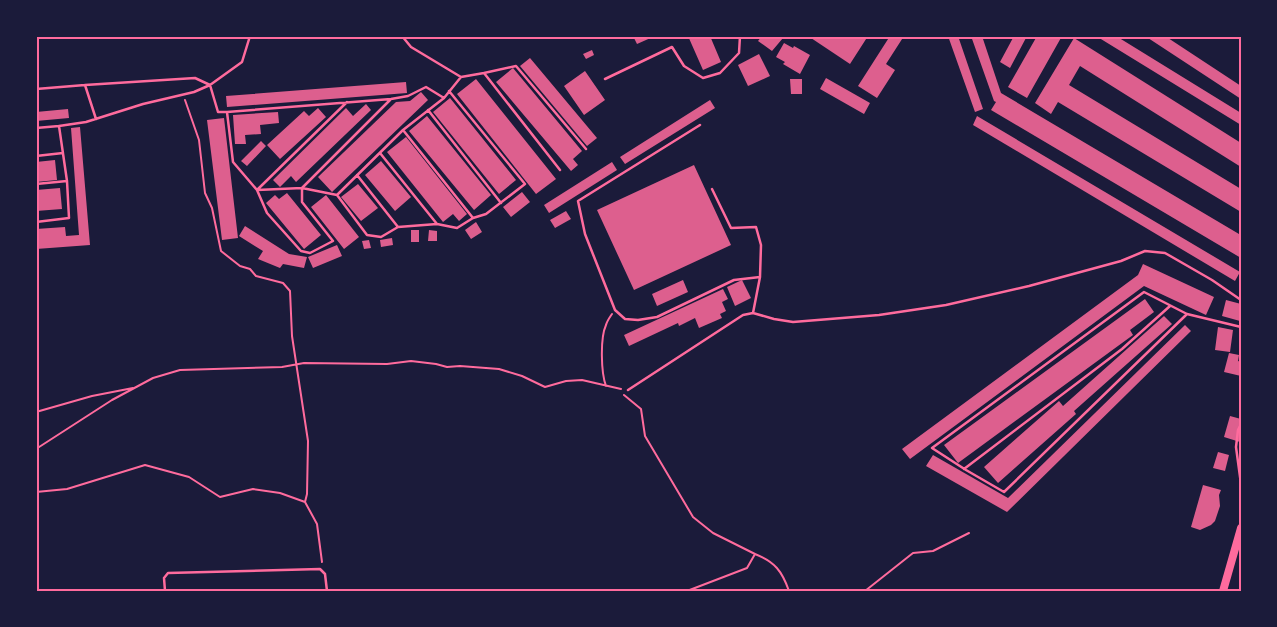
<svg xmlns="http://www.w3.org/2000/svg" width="1277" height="627" font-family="'Fira Sans Condensed',sans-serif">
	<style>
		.building { fill: #dd5f8e }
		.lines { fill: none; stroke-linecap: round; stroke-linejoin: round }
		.path { stroke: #ff6b9d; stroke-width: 2 }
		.service { stroke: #ff6b9d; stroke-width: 2.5 }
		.secondary { stroke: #ff6b9d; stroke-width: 8 }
		.neatline { fill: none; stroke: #ff6b9d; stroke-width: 2 }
	</style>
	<rect width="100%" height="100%" fill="#1b1b3a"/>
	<path class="building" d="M633,36H655L637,44Z
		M688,36H710L721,62L703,70Z
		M762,36H781L783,38L772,51L758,41Z
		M808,36H868L850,64Z
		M890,36H904L886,64L895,70L877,98L858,86Z
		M948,36H958L983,109L975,112Z
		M971,36H982L1001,93L1239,234L1241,232V258L991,110L996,102L994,101Z
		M1014,36H1027L1010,68L1000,62Z
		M1037,36H1062L1027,98L1008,87Z
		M1096,36H1116L1241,113V125Z
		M1145,36H1165L1241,86V99Z
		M1074,38L1241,143V167L1080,66L1069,85L1241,189V212L1058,102L1051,114L1035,103Z
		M784,43L793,48L794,46L810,55L800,74L783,64L785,62L776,57Z
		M592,50L594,55L586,59L583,54Z
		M759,54L770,76L748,86L738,65Z
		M530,58L597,138L587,146L520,66Z
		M513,68L582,151L573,159L578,165L571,171L496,82Z
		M585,71L605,100L584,115L564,86Z
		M826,78L870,103L864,114L820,89Z
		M476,79L556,179L536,194L457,94Z
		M790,79H802V94H791Z
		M406,82L407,93L227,107L226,96Z
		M421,92L428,100L332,192L318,177L396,102L410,101Z
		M450,98L516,180L499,194L433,112Z
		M710,100L715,108L625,164L620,157Z
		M366,104L371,110L296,182L291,176L280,187L273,180L346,108L353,116Z
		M318,108L326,117L280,159L267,145L304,111L309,116Z
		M68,109L69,118L36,121V112Z
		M278,112L279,123L260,125L261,134L245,135L246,144H235L233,115Z
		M427,116L491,195L474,210L409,131Z
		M977,116L1240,272L1235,281L973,125Z
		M224,118L238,238L222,240L207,120Z
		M80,127L90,245L36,249V229L65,227L66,236L79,235L71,128Z
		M406,137L467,214L459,221L453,214L443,222L387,152Z
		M261,141L266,146L247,166L241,161Z
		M55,160L57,180L36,182V162Z
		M381,161L411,197L395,211L365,175Z
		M612,162L617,170L549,213L544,205Z
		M694,165L731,245L634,290L597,210Z
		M358,184L378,208L361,221L341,197Z
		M60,188L62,209L36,211V190Z
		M522,192L530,202L511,217L503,207Z
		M287,193L321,235L304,249L266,203L275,195L279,199Z
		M326,195L359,237L344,249L311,207Z
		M566,211L571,219L555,228L550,220Z
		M476,222L482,232L471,239L465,230Z
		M245,226L289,254L307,257L304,268L283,264L280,268L258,259L263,251L239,236Z
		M411,230H419V242H411Z
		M429,230L437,231V241H428Z
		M392,238L393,245L381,247L380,240Z
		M369,240L371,248L364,249L362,241Z
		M337,245L342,256L313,268L308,257Z
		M1143,264L1214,297L1206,315L1144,286L910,459L902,449L1138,275Z
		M683,280L688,292L657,306L652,294Z
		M742,280L751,298L735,306L727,287Z
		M723,289L728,299L722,302L726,311L720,314L722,318L699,328L695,318L679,326L678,323L629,346L624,335Z
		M1145,299L1154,312L1130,330L1133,335L958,463L944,445Z
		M1226,300L1241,304L1240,321L1222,316Z
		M1164,316L1172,324L1074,411L1076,414L998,483L984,467L1059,401L1063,406Z
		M1185,325L1191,331L1007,512L926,466L933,455L1008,498Z
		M1218,327L1233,330L1230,352L1215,350Z
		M1229,353L1239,355L1238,361L1241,362V376L1224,372Z
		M1230,416L1241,419L1240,442L1224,437Z
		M1218,452L1229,455L1225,471L1213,468Z
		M1203,485L1221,490L1219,495L1220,506L1215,521L1211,525L1200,530L1191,527Z"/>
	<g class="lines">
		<path class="path" d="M185,100L199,140L205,193L212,208L221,251L240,266L250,269L256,276L283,283L290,291L292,336L308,441L307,494L305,502L317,524L322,562
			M606,386C601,373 600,338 606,325C607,321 610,317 612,314
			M624,395L641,409L645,436L693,517L713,533L755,554
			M36,412L92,396L133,388
			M36,449L112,400L153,378L180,370L282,367L304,363L387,364L411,361L436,364L447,367L460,366L499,369L522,376L545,387L566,381L582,380L621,389
			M36,492L67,489L145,465L189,477L220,497L253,489L280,493L305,502
			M687,591L747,568L755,554C775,562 782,571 789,591
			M865,591L913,553L933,551L969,533"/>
		<path class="service" d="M402,36L411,47L461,77
			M587,36H602
			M484,73L516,66L586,149
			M605,79L672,47L684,66L703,78L720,73L739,53L740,36
			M85,85L96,119
			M36,89L85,85L195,78L210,85L218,112H227L391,99L408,96L426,87L444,98
			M347,102L257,190L267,213L301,251L310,253L333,241L302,202V188L390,100
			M428,110L501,203
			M227,112L233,162L257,190L302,188L337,195L403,130L444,98L461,77L484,73L560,170
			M700,125L578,201L585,234L615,310L625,319L638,320L657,317L734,280L760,277L761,245L756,227L731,228L712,189
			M36,128L59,126L86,122L143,104L194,92L210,85L242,62L250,36
			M403,130L473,218
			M380,153L437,224L457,228L473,218L486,214L525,184L449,91
			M36,156L63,153
			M357,175L398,227
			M36,184L67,181
			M337,195L367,235L381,237L398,227L437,224
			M36,222L69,218L67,181L59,126
			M753,313L760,277
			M1187,314L1004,492L966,470L932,448L1144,292L1187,314L1241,327
			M628,390L743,315L753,313L774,319L793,322L879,315L946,305L1029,286L1121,261L1145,251L1165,253L1212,280L1241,300
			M1241,424L1238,430L1236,447L1241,484
			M964,469L1122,349L1170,306
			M165,591L164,578L168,573L320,569L325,574L327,591"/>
		<path class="secondary" d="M1223,591L1241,528"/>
	</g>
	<rect width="1277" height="627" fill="none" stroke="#1b1b3a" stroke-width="75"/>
	<rect x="38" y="38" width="1202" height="552" class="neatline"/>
</svg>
